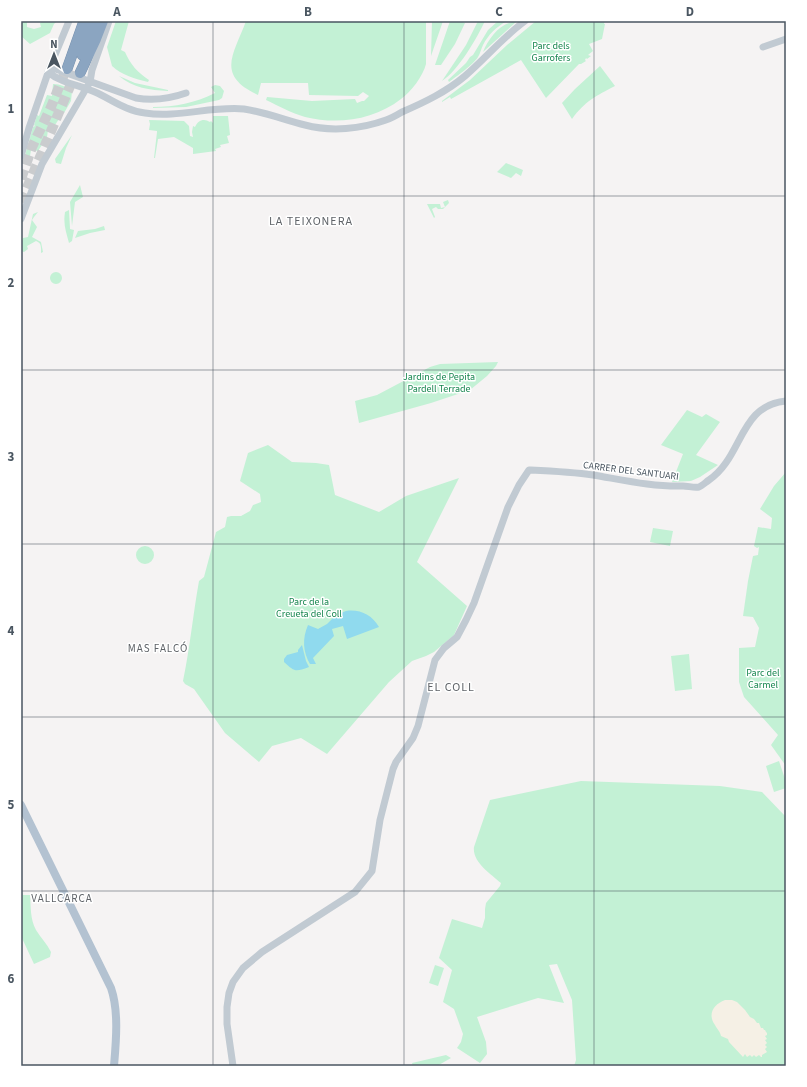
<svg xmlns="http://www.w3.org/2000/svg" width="807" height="1087" font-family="'Source Sans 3',sans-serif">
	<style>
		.green { fill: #c3f1d5 }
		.sand { fill: #f5f0e5 }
		.water { fill: #90daee }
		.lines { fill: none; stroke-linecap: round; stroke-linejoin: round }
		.highway-tunnel { stroke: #caccce; stroke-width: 10; stroke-dasharray: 10 5; stroke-linecap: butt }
		.highway-casing { stroke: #7690ad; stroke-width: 11 }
		.minor { stroke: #c1cad2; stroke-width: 7 }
		.major { stroke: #b3c2d1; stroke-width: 8 }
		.highway { stroke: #8ba5c1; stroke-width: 10 }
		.grid { fill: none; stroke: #4a5661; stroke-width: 1; stroke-opacity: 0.55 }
		.labels { text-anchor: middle; stroke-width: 3; stroke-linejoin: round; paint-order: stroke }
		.park-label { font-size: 10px; fill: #17864f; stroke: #fff }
		.street-label { font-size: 10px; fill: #4a5661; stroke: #fff }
		.neighbourhood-label { font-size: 11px; letter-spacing: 1px; fill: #5f6368; stroke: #fff }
		.quarter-label { font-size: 12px; letter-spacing: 1px; fill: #5f6368; stroke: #fff }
		.neatline { fill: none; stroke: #4a5661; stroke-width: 1.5 }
		.grid-label { font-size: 13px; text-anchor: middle; font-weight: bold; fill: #4a5661 }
	</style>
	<rect width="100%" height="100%" fill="#f5f3f3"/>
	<path class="green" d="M21,21H27V27L34,29L41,27L40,23L43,21H57L54,24L50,33L30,44L21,36Z
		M116,21H129L121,50L125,52C130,64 138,73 149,80L148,82C135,79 122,75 112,66L107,47Z
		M246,21H426C426,31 426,41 426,52C426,56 426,60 426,64C423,76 411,92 401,99C374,120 338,125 305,117C291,113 279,106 266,100L267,97L312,101L355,99L357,103L362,101H364L369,96L363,92L358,96L309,95L308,83H261L258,95C215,75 234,54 246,21Z
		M432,21H443L431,56Z
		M450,21H460L465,23L455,44L441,65H435Z
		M478,21H485C477,38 458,71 442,81L466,45Z
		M498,21H507C496,27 488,35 483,45C481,49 480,54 478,57C475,63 456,77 449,82L448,80L466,63L470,57L473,55L488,30Z
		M536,21H605L604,24H605L602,39L589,44L593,51L588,55L591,56L587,59L586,58L585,60L586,61L581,64H579L546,98L521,60L451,99L450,97L442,102V101L470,80L507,45Z
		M512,22H516L483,52C488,40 498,25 512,22Z
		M600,66L615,86C596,96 585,101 572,119L562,103L575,89Z
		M119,76L135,83L168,90V91C150,90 133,88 119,76Z
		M53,84C61,84 66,87 72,91L71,101L64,113L59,112V119L51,131L48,130L47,137L38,151L31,150L30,156L32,157L30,162L24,159L33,127L35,126L34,125L37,115L39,116L47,95L52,96Z
		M215,85L220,86L224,91L222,98L219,100L186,107L153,108V107C175,107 195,103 215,93L211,87Z
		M213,116H228L230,135L227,136L229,143L220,145L221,147L215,149L216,151L193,154V148L174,137L158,139L155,158H154L157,132V131L149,130L150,124L149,120L184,121L189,126L190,136L193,137L192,132L193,126L195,127C198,120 204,118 210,122L211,121L213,123Z
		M72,135L66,148L61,164L56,163L55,159Z
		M506,163L523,170L521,176L516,173L511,178L497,172Z
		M80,185L83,197L75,202L72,226L70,202Z
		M448,200L449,203L443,209H438L436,207L432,209L435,217L434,218L427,204H440L441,208L445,207L443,202Z
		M69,210L70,229L74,230L72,241L69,243C66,232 63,224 65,212Z
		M38,212L34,217L32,220L37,227L32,237L41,242L43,252L41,253C41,248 42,243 36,241L27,246L28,249L24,252L21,251V244L23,238L28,237L33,214Z
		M104,226L105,230L90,233L75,238L78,231L95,229Z
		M50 278a6 6 0 1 1 12 0a6 6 0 1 1-12 0Z
		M498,362L496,366L487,376L470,390L431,403L359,423L355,401L377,395L430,367L440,364Z
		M687,410L702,417L706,414L720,422L696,455L718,465L700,477L691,481L672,482L683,454L661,445Z
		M268,445L292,462L316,463L329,465L335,495L379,512L406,496L459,478L417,562L467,606L454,635L434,652L426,656L412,661L389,682L327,754L301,738L272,746L259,762L225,733L194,689L185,684L183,681C190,648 193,614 199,581L204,577L216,532L225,527L227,517L231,516H241L250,511L253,505L261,502L260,494L240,481L248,453Z
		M786,472V766L771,745L778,735L744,697L739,682V648L755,647L759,628L753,617L743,616L748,581L753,556L758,555L759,547L757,548L754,546L758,527L771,529L772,518L760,509L774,486Z
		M653,528L673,531L670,546L650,542Z
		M136 555a9 9 0 1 1 18 0a9 9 0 1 1-18 0Z
		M689,654L692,689L675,691L671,656Z
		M779,761L786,782V788L774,792L766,766Z
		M581,781L720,786L762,792L786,817V1066H574L576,1060L572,1000L557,964L549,965L564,1003L538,998L477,1017L486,1042L487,1054L480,1063L457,1048L461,1042L463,1034L454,1009L443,1002L452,970L439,958L452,919L482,928L485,918V909L486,903L500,886L501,883C491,874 472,862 474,847L490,800Z
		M21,890L23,895H30C31,907 30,919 36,930C41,938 47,944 51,952L50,957L34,964L21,936Z
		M435,965L444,968L438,986L429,983Z
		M446,1055L451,1058L437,1066H413L412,1063Z"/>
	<path class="sand" d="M725,1000H732L737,1002L745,1010L750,1017L754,1019L757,1023H759L761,1028H763L764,1030H765L766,1032L767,1033V1035L765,1036L767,1039L765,1040L767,1043L765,1045L767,1047L765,1049L767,1052L762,1055V1057H761L759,1055L756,1057L754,1055L752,1057L750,1055L747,1057L745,1054L743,1057L729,1042L728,1039L721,1036C720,1031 717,1029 715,1025C707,1014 714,1004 725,1000Z"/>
	<path class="water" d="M346,611C360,609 372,615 379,627L347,639L343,626L332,629L334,636L313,658L316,664H310C303,652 302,639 308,625L318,629L327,624L336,615Z
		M302,645L306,661L309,667C295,672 295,672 284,662V659L287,655L298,652V650Z"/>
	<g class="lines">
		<path class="highway-tunnel" d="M21,179L32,147L51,107L65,72
			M21,202L76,72"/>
		<defs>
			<path id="highway" d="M82,55L94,21
				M67,69L84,21
				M80,73L96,39L103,21"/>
		</defs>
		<use href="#highway" class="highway-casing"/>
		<path class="minor" d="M763,47L786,39
			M50,67L136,98C154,101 169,99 186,93
			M48,72C61,83 79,85 95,92C111,99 126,111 145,113C178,118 211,106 244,109C265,112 285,120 305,125C331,132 361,129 386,120C392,118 397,115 402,112C425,102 446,92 465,76C486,58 503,37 525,21
			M21,156L29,128L50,67L69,21
			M21,219L42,164L90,82L92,70L109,21
			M233,1066L227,1024V1007L229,993L233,982L243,968L262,952L355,892L372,871L380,820L393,769L396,762L413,738L418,726L435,660L444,648L457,637L466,620L474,603L508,507L519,485L529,470C550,471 572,472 593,475C623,480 653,487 683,486C688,486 694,488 699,487C702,486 706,482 709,480C743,457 739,405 786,401"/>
		<path class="major" d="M21,805L111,988C119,1011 116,1042 114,1066"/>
		<use href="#highway" class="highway"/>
	</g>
	<path class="grid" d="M213,21V1066M404,21V1066M594,21V1066M21,196H786M21,370H786M21,544H786M21,717H786M21,891H786"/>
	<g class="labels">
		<g class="park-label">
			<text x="551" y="49">Parc dels<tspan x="551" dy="12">Garrofers</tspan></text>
			<text x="439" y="380">Jardins de Pepita<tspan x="439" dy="12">Pardell Terrade</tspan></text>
			<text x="309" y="605">Parc de la<tspan x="309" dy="12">Creueta del Coll</tspan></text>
			<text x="763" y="676">Parc del<tspan x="763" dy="12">Carmel</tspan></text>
		</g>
		<g class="street-label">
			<text transform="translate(631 470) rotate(7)" y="4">CARRER DEL SANTUARI</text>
		</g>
		<g class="neighbourhood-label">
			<text x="158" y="652">MAS FALCÓ</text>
			<text x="62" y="902">VALLCARCA</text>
		</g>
		<g class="quarter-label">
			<text x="311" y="225">LA TEIXONERA</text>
			<text x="451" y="691">EL COLL</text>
		</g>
	</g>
	<rect width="807" height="1087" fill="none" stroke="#ffffff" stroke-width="44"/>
	<g transform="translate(54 54)" stroke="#ffffff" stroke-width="3" paint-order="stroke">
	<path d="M0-3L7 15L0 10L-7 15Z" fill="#4a5661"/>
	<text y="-6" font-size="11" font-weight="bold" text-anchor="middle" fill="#4a5661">N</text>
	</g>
	<rect x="22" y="22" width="763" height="1043" class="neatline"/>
	<g class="grid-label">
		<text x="117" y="16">A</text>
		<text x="308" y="16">B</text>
		<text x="499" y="16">C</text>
		<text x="690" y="16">D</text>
		<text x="11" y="113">1</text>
		<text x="11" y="287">2</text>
		<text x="11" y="461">3</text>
		<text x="11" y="635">4</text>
		<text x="11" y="809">5</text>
		<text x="11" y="983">6</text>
	</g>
</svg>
